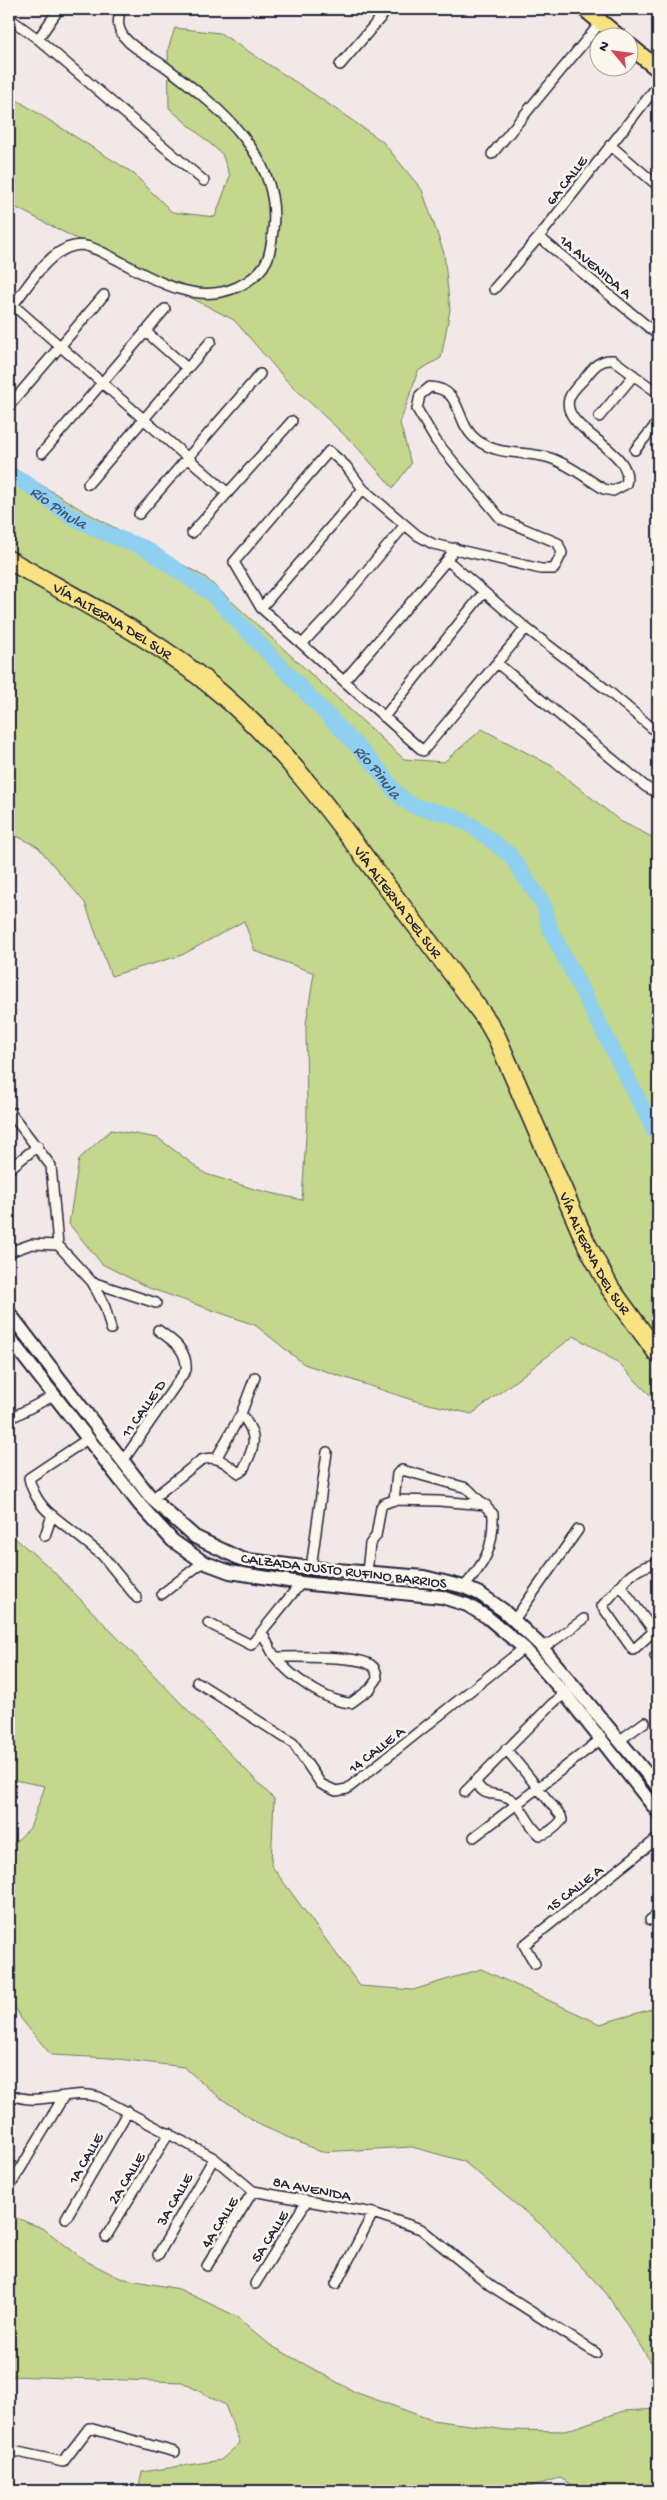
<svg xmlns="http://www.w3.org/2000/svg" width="667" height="2500" font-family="'Gochi Hand',sans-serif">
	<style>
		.green { fill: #c3d78d; stroke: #727c64 }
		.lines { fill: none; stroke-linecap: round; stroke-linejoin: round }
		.river { stroke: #8fcff0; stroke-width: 16 }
		.street-casing { stroke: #22223b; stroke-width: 12 }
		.secondary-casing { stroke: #22223b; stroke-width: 16 }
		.primary-casing { stroke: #22223b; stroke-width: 19 }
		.highway-casing { stroke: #22223b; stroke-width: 21 }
		.street { stroke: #fbf7ec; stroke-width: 9 }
		.secondary { stroke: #fbf7ec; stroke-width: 12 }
		.primary { stroke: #f8e281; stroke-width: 15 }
		.highway { stroke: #f8e281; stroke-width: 18 }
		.labels { text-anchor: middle; stroke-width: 5; stroke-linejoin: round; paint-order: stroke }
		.street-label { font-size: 15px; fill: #22223b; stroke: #fbf7ec }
		.water-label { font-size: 16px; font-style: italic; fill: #435671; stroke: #fbf7ec }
	</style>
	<rect width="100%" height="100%" fill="#f3e8e8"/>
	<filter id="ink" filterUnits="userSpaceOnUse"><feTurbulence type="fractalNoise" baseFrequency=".02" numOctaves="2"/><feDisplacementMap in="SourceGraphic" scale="10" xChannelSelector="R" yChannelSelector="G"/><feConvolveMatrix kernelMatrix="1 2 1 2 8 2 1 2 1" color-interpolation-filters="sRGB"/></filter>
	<g filter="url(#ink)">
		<path class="green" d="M175,28L220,33L305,88L382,141L422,190L444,253L450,310L441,358L418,371L400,423L411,464L393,488L355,445L287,381L234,320L9,204V95L133,173L172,212L215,217L230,176L222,154L169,108L168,49Z
			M9,465L82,510L205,577L404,759L444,762L482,729L552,766L620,821L658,840V1403L617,1362L574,1336L472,1414L412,1400L304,1364L255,1325L149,1288L102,1264L69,1224L79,1159L111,1130L158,1138L206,1174L254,1189L302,1200L307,1120L306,1024L314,973L255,951L244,921L182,955L111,976L85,903L38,847L9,832Z
			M9,1533L49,1567L274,1799L271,1865L360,1986L413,1990L481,1969L600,2024L658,2007V2373L606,2293L545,2228L463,2161L412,2147L321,2152L262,2126L219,2097L184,2067L110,2058L51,2055L22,2020L9,1996V1848L30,1828L45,1786L9,1779Z
			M9,2215L44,2229L86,2261L120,2278L179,2289L236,2316L270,2345L355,2392L432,2420L507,2430L565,2431L623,2411L658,2409V2491H583L560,2478L516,2491L393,2489L138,2491L142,2472L221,2460L240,2443L225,2405L182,2382L9,2376Z"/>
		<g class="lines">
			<path class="river" id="s1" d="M9,474L27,484L71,516L107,534L145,548L212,594L376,766L395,792L413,806L451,815L471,825L510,855L544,905L550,929L658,1137"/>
			<defs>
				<path id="street" d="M121,9C117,19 117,28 124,37C134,50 153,57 167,68C219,107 282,157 273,230C272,240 271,251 267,260C261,273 250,281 237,287C192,307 149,276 110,256C99,251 87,243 74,246C48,251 29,285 13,305L228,493
					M9,18L38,39L204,181
					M38,39L59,9
					M340,65L388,9
					M610,145L658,186
					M492,154L601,22
					M539,237L658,335
					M494,289L539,237L658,85
					M145,331L187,368
					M9,406L104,295
					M599,417L634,375
					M635,450L658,422
					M42,453L165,309
					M88,484L211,341
					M139,514L260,374
					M192,533L292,421
					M447,560L526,628L607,690L658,733
					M261,608L363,489
					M526,628L423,751L261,608L234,562L329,451L346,466L363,489L417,535L433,544L541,569H554L562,553L558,543L501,519L436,441L417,409L420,395L430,387C464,389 454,423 477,440C499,457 526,450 550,458C569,464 587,479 604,489L613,491L626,484C636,450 560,430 569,399C571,391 580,384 585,378C593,368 599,359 613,360L658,393
					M303,643L335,609L404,526
					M497,663L646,787L654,791L658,788
					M344,681L447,560L455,548
					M384,717L484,592
					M9,1111L51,1166L58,1245L92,1282L105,1307L111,1329
					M9,1169L38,1146
					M9,1252L32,1244L58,1245
					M92,1282L156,1303
					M9,1419L55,1395
					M217,1457L241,1414L255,1377
					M123,1461L186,1370C188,1350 172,1340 158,1330
					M152,1499L201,1460C218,1454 226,1464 239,1473L243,1470C255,1446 259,1436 241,1414
					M394,1500L439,1501L486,1505
					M52,1515L102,1555L137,1598
					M45,1536L52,1515C41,1507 32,1492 29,1478L89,1438
					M311,1568L327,1452
					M367,1572L370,1544L376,1536L381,1507L383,1504L394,1500L397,1474L402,1470L467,1488L493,1514C494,1548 485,1563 464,1587
					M621,1586L658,1637
					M162,1594L203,1562
					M514,1620L578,1530
					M208,1623L251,1645L301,1583
					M654,1631L633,1650L602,1606C618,1589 633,1565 658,1564
					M262,1632C266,1640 270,1649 275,1657C290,1676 326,1702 351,1703L370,1689L377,1679C377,1673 376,1668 371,1665C357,1655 295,1657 275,1657
					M542,1647L552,1642L584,1619
					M655,1656L658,1660
					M197,1682L293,1743L321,1784L336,1791L347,1789L524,1648
					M620,1740L645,1722
					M475,1781C486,1800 492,1790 509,1798C523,1805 527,1825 540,1835C548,1834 557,1826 562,1820L561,1816L506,1749
					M465,1792L553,1703L565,1694
					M474,1837L600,1740
					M650,1920L658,1914
					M535,1964L524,1945L658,1838
					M9,2094C39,2108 69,2088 99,2097L214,2158L253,2191L373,2213L421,2229L491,2286L596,2353
					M9,2188L64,2096
					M66,2218L128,2111
					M106,2237L169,2133
					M158,2255L214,2158
					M207,2266L253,2191
					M255,2284L306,2202
					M336,2284L373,2213
					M9,2450L63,2462L89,2428L175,2452"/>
				<path id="secondary" d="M9,1313L152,1499L195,1537L241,1559L311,1568L424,1577L464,1587L480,1594L503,1610L539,1644L658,1787
					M9,1338L140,1505L173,1541L203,1562L230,1572L301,1583L442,1597L467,1605L487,1617L524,1648L565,1694L658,1812"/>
				<path id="primary" d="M585,9L620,38
					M630,46L658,69"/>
				<g id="highway">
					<path id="s2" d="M9,560C80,601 156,638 219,692C284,747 334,816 384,883C419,929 454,975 488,1022L497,1038L586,1243L610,1288L658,1354"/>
				</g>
			</defs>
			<use href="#street" class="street-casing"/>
			<use href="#secondary" class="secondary-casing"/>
			<use href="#primary" class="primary-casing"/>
			<use href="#highway" class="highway-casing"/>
			<use href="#street" class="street"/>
			<use href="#secondary" class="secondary"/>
			<use href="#primary" class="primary"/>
			<use href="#highway" class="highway"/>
		</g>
	</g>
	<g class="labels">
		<g class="street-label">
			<text transform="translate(566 180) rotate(-52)" y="5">6A CALLE</text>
			<text transform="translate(596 266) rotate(40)" y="5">1A AVENIDA A</text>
			<text dy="5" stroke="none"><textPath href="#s2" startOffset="120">VÍA ALTERNA DEL SUR</textPath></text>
			<text dy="5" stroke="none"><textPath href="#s2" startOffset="525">VÍA ALTERNA DEL SUR</textPath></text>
			<text dy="5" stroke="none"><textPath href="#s2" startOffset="930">VÍA ALTERNA DEL SUR</textPath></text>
			<text transform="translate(143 1408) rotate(-55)" y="5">11 CALLE D</text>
			<text transform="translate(344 1570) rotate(7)" y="5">CALZADA JUSTO RUFINO BARRIOS</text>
			<text transform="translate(376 1749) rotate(-38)" y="5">14 CALLE A</text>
			<text transform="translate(574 1888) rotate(-38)" y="5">15 CALLE A</text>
			<text transform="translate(85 2158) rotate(-60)" y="5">1A CALLE</text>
			<text transform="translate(126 2178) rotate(-59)" y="5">2A CALLE</text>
			<text transform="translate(312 2188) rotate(11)" y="5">8A AVENIDA</text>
			<text transform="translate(174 2199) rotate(-60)" y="5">3A CALLE</text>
			<text transform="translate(219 2222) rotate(-58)" y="5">4A CALLE</text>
			<text transform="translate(269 2236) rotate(-58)" y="5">5A CALLE</text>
		</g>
		<g class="water-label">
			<text dy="6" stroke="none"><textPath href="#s1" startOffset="60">Río Pinula</textPath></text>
			<text dy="6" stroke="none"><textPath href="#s1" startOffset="480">Río Pinula</textPath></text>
		</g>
	</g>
	<rect width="667" height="2500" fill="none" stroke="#fbf7ec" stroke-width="30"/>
	<rect x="15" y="15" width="637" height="2470" fill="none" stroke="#22223b" stroke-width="2" filter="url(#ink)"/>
	<g transform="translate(614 52) rotate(299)"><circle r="24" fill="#fbf7ec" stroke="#a4a2a5"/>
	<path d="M0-4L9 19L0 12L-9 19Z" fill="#d1495b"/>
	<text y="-8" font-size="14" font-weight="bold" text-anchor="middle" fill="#22223b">N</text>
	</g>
</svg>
